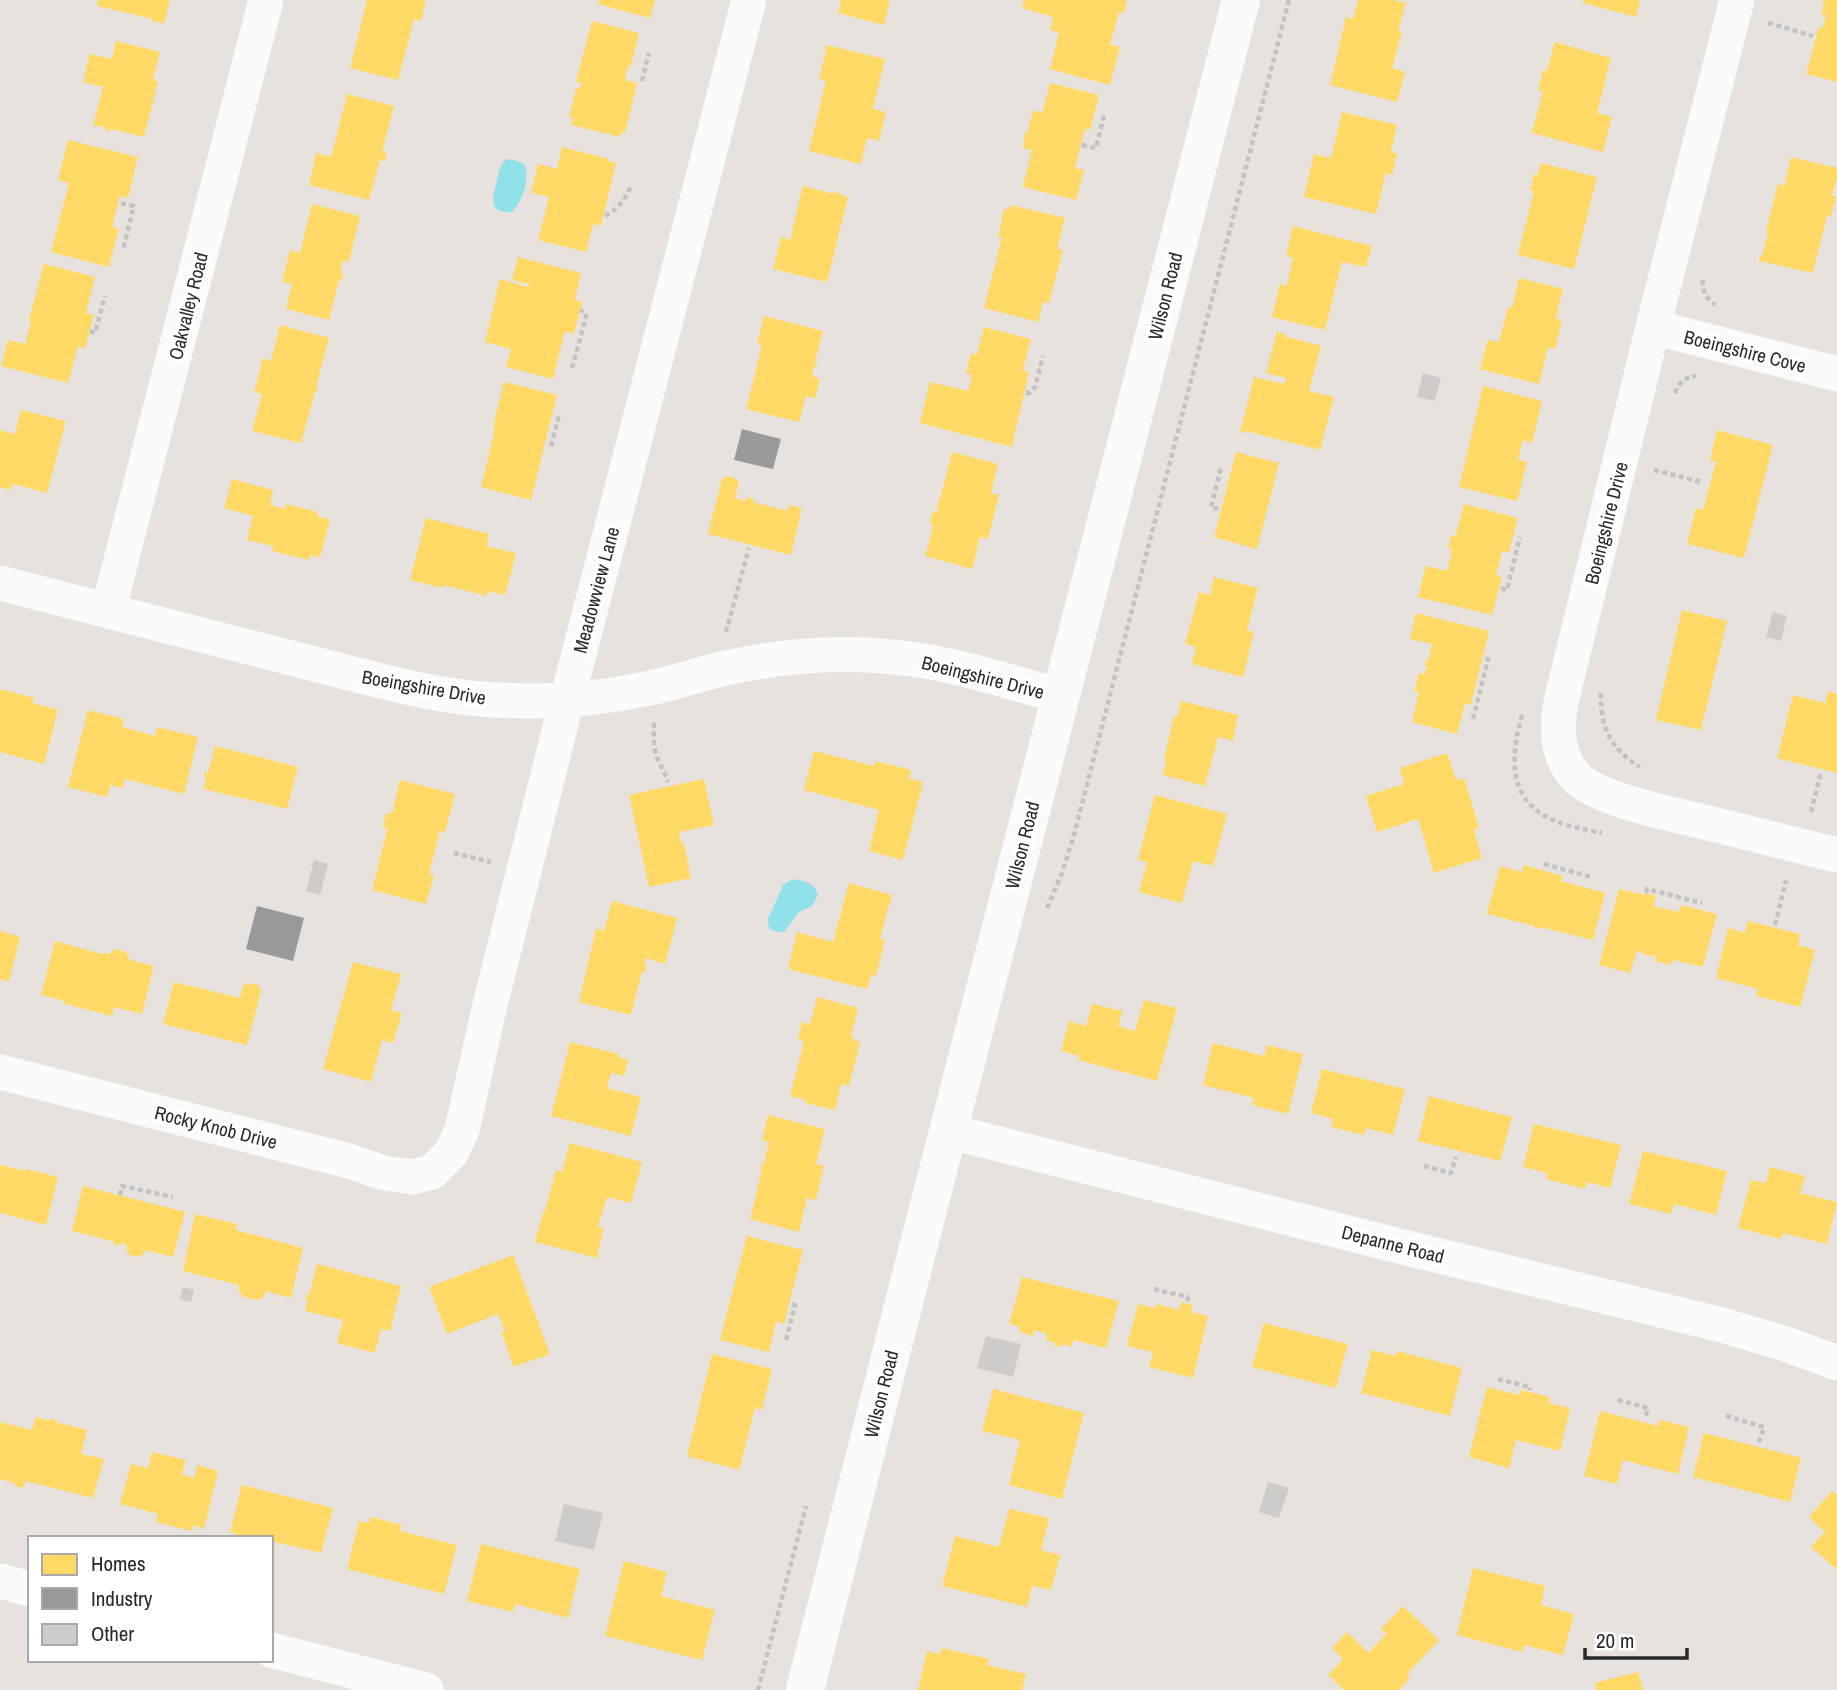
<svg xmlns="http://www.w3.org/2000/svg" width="1837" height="1690" font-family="'Archivo Narrow',sans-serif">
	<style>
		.water { fill: #91e1ea }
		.homes { fill: #ffd966 }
		.industry { fill: #999 }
		.building { fill: #cecbc8 }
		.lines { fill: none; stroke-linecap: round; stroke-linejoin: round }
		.path { stroke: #c3c2c2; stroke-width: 4.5; stroke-dasharray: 5 3.5; stroke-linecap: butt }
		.minor { stroke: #fbfbfa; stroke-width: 35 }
		.tertiary { stroke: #fbfbfa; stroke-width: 38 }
		.labels { text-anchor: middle; stroke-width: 7; stroke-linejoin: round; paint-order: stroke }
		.street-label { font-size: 19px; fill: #292929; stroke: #fff }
	</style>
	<rect width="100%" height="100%" fill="#e7e2de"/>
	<path class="water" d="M512,159L524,164C531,176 522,203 512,212C488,214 492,198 497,181C498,176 499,169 502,164C505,159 506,160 512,159Z
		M793,879C805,881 815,883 818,895L812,906L799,912L784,932H778L771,930L768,925V919L772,910L783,885Z"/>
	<path class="homes" d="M98,0H170L164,23L152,21L153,19L97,6Z
		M367,0H426L421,21L414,19L398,80L350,68Z
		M599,0H655L650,18L598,4Z
		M841,0H890L884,25L838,13Z
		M1024,0H1127L1124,13L1119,12L1110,45L1120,47L1110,85L1050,69L1059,32L1050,30L1053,17L1022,8Z
		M1358,0H1394L1406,3L1398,31L1402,32L1392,68L1405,72L1397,102L1330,85L1346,17L1353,19Z
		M1584,0H1640L1636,17L1583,3Z
		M1824,0H1837V82L1806,74L1819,27L1823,28L1826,15L1821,14Z
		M592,21L639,33L631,66H628L625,80L637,83L625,133L622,132L620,137L571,125L573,118L569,117L576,88L579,89L581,83L576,81Z
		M116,41L160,52L153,80L158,82L144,137L111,129L110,132L105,130L106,128L93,125L103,87L83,82L90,54L112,59Z
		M1555,42L1611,58L1597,113L1612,117L1603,152L1532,133L1543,91L1538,90L1543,70L1547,71Z
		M827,45L885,59L873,109L886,112L879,141L867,138L861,164L809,151L826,80L819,79Z
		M1050,83L1099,95L1090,130L1085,129L1075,168L1084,170L1076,200L1023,187L1032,150L1023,148L1025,132L1027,133L1033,110L1042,113Z
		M347,94L394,106L382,152L387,153L385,161L380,160L369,200L309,185L316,153L331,157Z
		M1342,112L1397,125L1391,152L1397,154L1392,175L1386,173L1376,214L1304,197L1314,154L1331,158Z
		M68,140L138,157L128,198L120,196L112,227L119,228L109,267L51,252L69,183L58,180Z
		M562,147L609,159L608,161L616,163L601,226L593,224L586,252L538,240L549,197L531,193L538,164L557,169Z
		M1791,157L1837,168V177L1832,196L1836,197L1831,217L1827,216L1813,273L1759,261L1760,255L1762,256L1768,232L1766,231L1778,184L1784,186Z
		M1541,163L1597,177L1574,269L1518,255L1534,191L1530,190L1534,174L1538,175Z
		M803,186L834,194L835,191L839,192L838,194L848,197L827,282L773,269L781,237L790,240Z
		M312,204L360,216L349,262L343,261L340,273L344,274L342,281L339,280L329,320L286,309L292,284L282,282L290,250L300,253Z
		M1011,205L1065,218L1057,249L1063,250L1049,303L1043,302L1038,322L984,308L1002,238L998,237L1004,209L1009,210Z
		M1293,226L1372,246L1366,267L1342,262L1325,330L1272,317L1280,284L1287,286L1293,258L1286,256Z
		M518,257L581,273L575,300L582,302L574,334L565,331L553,379L506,367L511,349L485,342L500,279L528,287L529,284L512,280Z
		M44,264L95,277L86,313L94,315L85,348L78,346L68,383L1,366L8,340L25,344L31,321L29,320Z
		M1519,278L1563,289L1556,318L1562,320L1555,349L1548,347L1539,384L1480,369L1488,340L1499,342L1508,307L1512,308Z
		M764,316L823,331L815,362L817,363L816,367L814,366L812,376L820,379L815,398L806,396L799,422L746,409L762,345L757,344Z
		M280,325L329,338L316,387H318L317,392H315L301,443L252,431L262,394L254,392L263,358L271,361Z
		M984,327L1031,339L1023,370L1029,372L1012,447L920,423L930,382L968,391L972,375L966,374L971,353L977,355Z
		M1277,332L1285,334L1284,336L1321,346L1309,391L1334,397L1320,450L1246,431V433L1240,432L1254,377L1284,384L1286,378L1266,373Z
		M504,382L557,395L531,500L481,487L495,428L493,427Z
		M1483,386L1542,401L1532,443L1523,440L1518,460L1527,462L1517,501L1459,487Z
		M21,410L66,421L47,493L13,484L11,490L0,487V430L15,434Z
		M1717,430L1773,445L1744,558L1687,544L1696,508L1703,510L1716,462L1710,460Z
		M952,452L998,464L991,493L999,495L988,539L980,537L972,569L925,556L933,527L930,522L932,513L937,511L939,498L940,499Z
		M1236,452L1279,463L1257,549L1214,537Z
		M727,476L735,478L739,482L735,498L746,501V497L754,499L753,502L788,511L789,505L802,508L791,555L708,534L722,479Z
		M232,479L273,490L270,505L285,509L286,504L318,512L317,516L330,520L320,558L310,555L309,560L272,551L273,546L247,540L253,516L224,508Z
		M1464,504L1518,518L1509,553L1502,551L1496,576L1502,577L1492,615L1418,597L1426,566L1447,571L1452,551L1448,548L1451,536L1456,535Z
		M426,518L489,534L486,546L516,553L505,595L488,591L487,596L443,585L442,588L410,580Z
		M1214,577L1258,588L1247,630L1254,632L1243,677L1192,664L1196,647L1185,644L1199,592L1210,595Z
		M1682,610L1727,621L1701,730L1656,720Z
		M1416,613L1489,631L1471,705L1465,703L1457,734L1412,722L1419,692L1414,691L1419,673L1425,674L1427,666H1424L1426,660L1428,661L1432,644L1410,639Z
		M0,689L34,698L33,703L58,710L44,764L0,752Z
		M1828,691L1837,694V773L1777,758L1793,695L1825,703Z
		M1181,701L1238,715L1233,741L1218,737L1205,786L1163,775L1166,760L1164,759L1174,716L1177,717Z
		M88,710L124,719L122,727L155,736L157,727L198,737L184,794L125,779L123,788L110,785L107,797L68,787Z
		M215,746L298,767L287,809L204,789L206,778L204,777L205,772L208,773Z
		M814,751L874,766L875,761L911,770L909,779L923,782L903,860L869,851L879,810L804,790Z
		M1447,753L1456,780L1464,778L1479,828L1474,830L1482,858L1434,873L1418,819L1377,832L1366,796L1404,784L1400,768Z
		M704,779L714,825L679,832L682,844H684L691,878L649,887L629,795Z
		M400,780L455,794L445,832L440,831L429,874L434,875L426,904L372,890L387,830L383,826L386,814L392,813Z
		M1155,795L1227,814L1213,866L1193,861L1182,903L1139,892L1147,862L1138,860Z
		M1524,865L1563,876L1561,881L1605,893L1593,940L1540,927L1539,929L1534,927V926L1487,914L1500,866L1522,872Z
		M849,883L892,895L880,938L885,940L876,976L871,975L867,989L788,969L797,932L833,942Z
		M1619,889L1645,895L1646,893L1656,896L1653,906L1679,912L1681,905L1717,914L1703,967L1673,960L1669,965L1656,961L1655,956L1642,954V952L1637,951L1630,973L1599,965Z
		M612,901L677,918L665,964L646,958L644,964L647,965L645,972L642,971L631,1015L579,1002L596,928L604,931Z
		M1748,921L1800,934L1798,945L1815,950L1800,1007L1756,996L1758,989L1716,978L1728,928L1745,933Z
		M0,931L20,937L9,981L0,979Z
		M55,941L102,954L104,953L109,954L116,949L126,952L130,960L154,966L142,1014L114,1007L112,1016L65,1004L64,1001L41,995Z
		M353,962L401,974L391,1010L402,1013L393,1043L382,1040L371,1082L323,1069Z
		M174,982L240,998L243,986L249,983L258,985L261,991L247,1045L163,1024Z
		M817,997L858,1008L851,1036L854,1037L853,1040L860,1042L849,1086L841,1084L835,1110L805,1103L806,1100L790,1096L804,1041L798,1040L802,1022L810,1024Z
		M1144,1000L1177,1008L1157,1081L1078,1060L1079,1056L1061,1051L1069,1021L1086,1026L1092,1004L1123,1011L1118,1026L1135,1031Z
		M570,1042L618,1054L620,1058L628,1060L624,1076L611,1073L607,1088L641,1097L631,1136L551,1116Z
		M1213,1043L1264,1056L1267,1045L1303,1054L1288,1114L1252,1105L1254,1098L1203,1085Z
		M1322,1069L1405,1089L1393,1135L1366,1128L1364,1135L1331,1127L1333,1119L1311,1113Z
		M1429,1096L1512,1117L1500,1161L1418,1141Z
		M768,1115L825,1129L816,1164L824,1166L816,1200L807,1198L799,1232L750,1219L762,1169L761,1168L762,1163H764L769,1142L762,1140Z
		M1534,1124L1621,1145L1610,1188L1587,1182L1585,1189L1546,1179L1547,1173L1523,1167Z
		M570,1143L642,1162L631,1203L607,1197L598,1227L604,1228L597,1258L535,1242L543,1212L545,1211L556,1170L562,1172Z
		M1643,1151L1727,1171L1716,1215L1674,1204L1671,1214L1629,1204Z
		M0,1165L26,1171L27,1169L58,1177L46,1225L0,1213Z
		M1770,1167L1805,1176L1800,1193L1837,1202L1827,1244L1783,1233L1781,1239L1738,1228L1751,1180L1766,1183Z
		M83,1186L185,1212L173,1257L145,1250L144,1254L139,1257L129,1255L126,1249L127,1245L120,1243L119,1246L114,1245L115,1242L72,1231Z
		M195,1214L237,1224L236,1230L303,1248L291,1298L265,1291L264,1297L257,1300L243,1297L238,1289L239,1285L183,1271Z
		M747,1236L803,1250L784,1324L776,1322L769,1352L720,1340Z
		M513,1255L550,1354L514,1367L501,1332L505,1331L498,1314L447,1334L429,1287Z
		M317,1264L401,1286L390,1331L381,1329L375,1353L337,1343L343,1320L305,1311L308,1300L305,1299L306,1295H309Z
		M1022,1277L1119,1301L1106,1348L1073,1340L1071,1347L1062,1344L1061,1347L1054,1346L1055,1343L1046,1340L1047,1334L1034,1330L1033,1336L1019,1332L1020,1327L1009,1324Z
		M1181,1302L1193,1305L1191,1312L1208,1316L1193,1378L1149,1367L1153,1352L1127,1346L1138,1304L1155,1308L1156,1304L1179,1310Z
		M1264,1323L1348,1344L1336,1388L1252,1367Z
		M1372,1350L1396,1356L1397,1351L1462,1368L1450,1416L1361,1393Z
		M712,1354L772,1369L762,1410L755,1408L739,1470L687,1456Z
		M1487,1387L1519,1395L1521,1390L1550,1397L1549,1403L1570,1408L1560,1451L1516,1440L1509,1468L1469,1457Z
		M993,1389L1084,1413L1062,1499L1009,1485L1020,1440L982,1431Z
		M1600,1411L1658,1426L1659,1420L1689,1427L1678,1474L1623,1460L1617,1484L1584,1476Z
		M36,1417L51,1421V1418L56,1420V1422L87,1430L81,1454L104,1459L93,1498L25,1481L23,1488L14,1486L15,1483L0,1479V1422L32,1430Z
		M1704,1433L1801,1458L1790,1502L1693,1477Z
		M152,1452L186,1460L182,1475L194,1478L197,1465L218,1471L204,1529L194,1525L192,1531L156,1522L158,1514L120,1504L131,1464L148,1468Z
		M242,1485L333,1508L321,1553L271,1541V1538H234L235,1533L230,1532Z
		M1832,1491L1837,1495V1570L1811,1547L1825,1532L1809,1517Z
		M1009,1509L1049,1518L1041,1550L1060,1555L1051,1590L1032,1586L1027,1607L942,1586L955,1536L999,1547Z
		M371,1517L402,1525L400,1531L457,1545L444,1594L347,1569L359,1521L369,1523Z
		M481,1544L580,1569L568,1618L515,1604L513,1612L467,1601Z
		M624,1561L667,1572L661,1596L715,1610L702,1660L605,1636Z
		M1473,1568L1545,1586L1541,1605L1574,1614L1563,1655L1524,1645L1522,1652L1457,1635Z
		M1403,1606L1439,1640L1407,1674L1410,1678L1399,1690H1344L1328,1675L1343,1659L1332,1648L1347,1632L1369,1653L1386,1634L1381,1629Z
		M942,1648L989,1659L987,1665L1026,1674L1022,1690H918L927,1651L940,1654Z
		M1638,1672L1643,1690H1597L1595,1683Z"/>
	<path class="industry" d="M742,429L781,439L773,469L734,460Z
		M257,906L304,918L293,961L246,949Z"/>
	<path class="building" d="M1423,373L1441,378L1435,401L1417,397Z
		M1773,612L1787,616L1781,641L1766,637Z
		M314,860L328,864L320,895L306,891Z
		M183,1287L194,1290L191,1302L180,1299Z
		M986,1336L1021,1344L1013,1377L977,1368Z
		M1268,1482L1289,1488L1279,1518L1259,1512Z
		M564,1504L603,1513L594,1550L555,1541Z"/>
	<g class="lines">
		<path class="path" d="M1768,23L1813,36
			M642,81L649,53
			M1082,145L1096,148L1104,115
			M121,203L134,206L123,250
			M605,216C619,209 626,198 632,184
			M1703,280C1702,290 1706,298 1715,305
			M90,331L95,333L105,296
			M572,368L586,317V313L580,310
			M1026,393H1030L1035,387L1043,356
			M1675,393C1680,382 1684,377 1696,376
			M551,446L559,415
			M1654,470L1701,482
			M1218,509L1211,508L1221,467
			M1501,588L1507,590L1520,537
			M726,632L749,548
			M1601,693C1600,728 1611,749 1640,767
			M1522,715C1512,752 1506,794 1545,816C1562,826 1584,829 1602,833
			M1473,719L1488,659H1484
			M654,723C654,733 653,744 656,754C659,764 665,772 668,782
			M1811,812L1821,772
			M454,853L491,862
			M1544,864L1592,877
			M1646,893L1647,889L1702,903
			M1047,908L1062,873L1074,835L1289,0
			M1775,925L1786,880
			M1424,1166L1451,1173L1456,1157
			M120,1195L122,1186L173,1197
			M1154,1289L1188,1297L1187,1302
			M786,1340L795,1305L789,1303
			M1498,1379L1530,1387L1529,1390
			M1618,1400L1648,1408L1645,1419
			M1726,1416L1764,1427L1759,1442
			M758,1690L806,1506"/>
		<path class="minor" d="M1737,0L1653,327L1561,702C1556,728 1557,758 1577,778C1600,801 1679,815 1712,824C1754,834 1795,845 1837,855
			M1653,327L1837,374
			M0,583L361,676C397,685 433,694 470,698C530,704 591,701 650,688C674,683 697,675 721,669C745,664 770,659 795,657C833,653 873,654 911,659C962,666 1012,683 1061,696
			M108,611L266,0
			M0,1072L349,1161L384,1173L412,1177L432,1172L451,1153L462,1130L489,1009L567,700L749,0
			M948,1131L1403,1247L1722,1325L1786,1344L1837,1363
			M0,1581L30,1589
			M271,1650L426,1690"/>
		<path class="tertiary" d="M805,1690L919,1244L1241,0"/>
	</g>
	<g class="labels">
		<g class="street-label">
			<text transform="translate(1165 296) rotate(-76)" y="7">Wilson Road</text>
			<text transform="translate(188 306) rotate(-76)" y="7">Oakvalley Road</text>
			<text transform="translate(1745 351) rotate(14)" y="7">Boeingshire Cove</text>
			<text transform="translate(1606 523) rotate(-76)" y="7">Boeingshire Drive</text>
			<text transform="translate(596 590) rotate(-75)" y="7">Meadowview Lane</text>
			<text transform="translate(983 677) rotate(14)" y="7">Boeingshire Drive</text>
			<text transform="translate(424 687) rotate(10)" y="7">Boeingshire Drive</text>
			<text transform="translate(1022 845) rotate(-76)" y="7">Wilson Road</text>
			<text transform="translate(216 1127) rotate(14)" y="7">Rocky Knob Drive</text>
			<text transform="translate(1393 1244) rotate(14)" y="7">Depanne Road</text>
			<text transform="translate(881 1394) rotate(-76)" y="7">Wilson Road</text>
		</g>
	</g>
	<rect x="28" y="1536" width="245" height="126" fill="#ffffff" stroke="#a9a9a9" stroke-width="2"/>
	<rect x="42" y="1554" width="35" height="21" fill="#ffd966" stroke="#a9a9a9" stroke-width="2"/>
	<text x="91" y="1571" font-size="21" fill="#292929">Homes</text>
	<rect x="42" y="1588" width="35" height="21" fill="#999999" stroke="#a9a9a9" stroke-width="2"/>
	<text x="91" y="1606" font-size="21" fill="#292929">Industry</text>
	<rect x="42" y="1624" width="35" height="21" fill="#cecbc8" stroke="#a9a9a9" stroke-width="2"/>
	<text x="91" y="1641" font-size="21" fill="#292929">Other</text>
	<path d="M1585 1648v10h102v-10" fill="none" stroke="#292929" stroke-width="3.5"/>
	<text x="1596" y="1648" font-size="21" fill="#292929" stroke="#ffffff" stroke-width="5" paint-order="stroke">20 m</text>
</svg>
